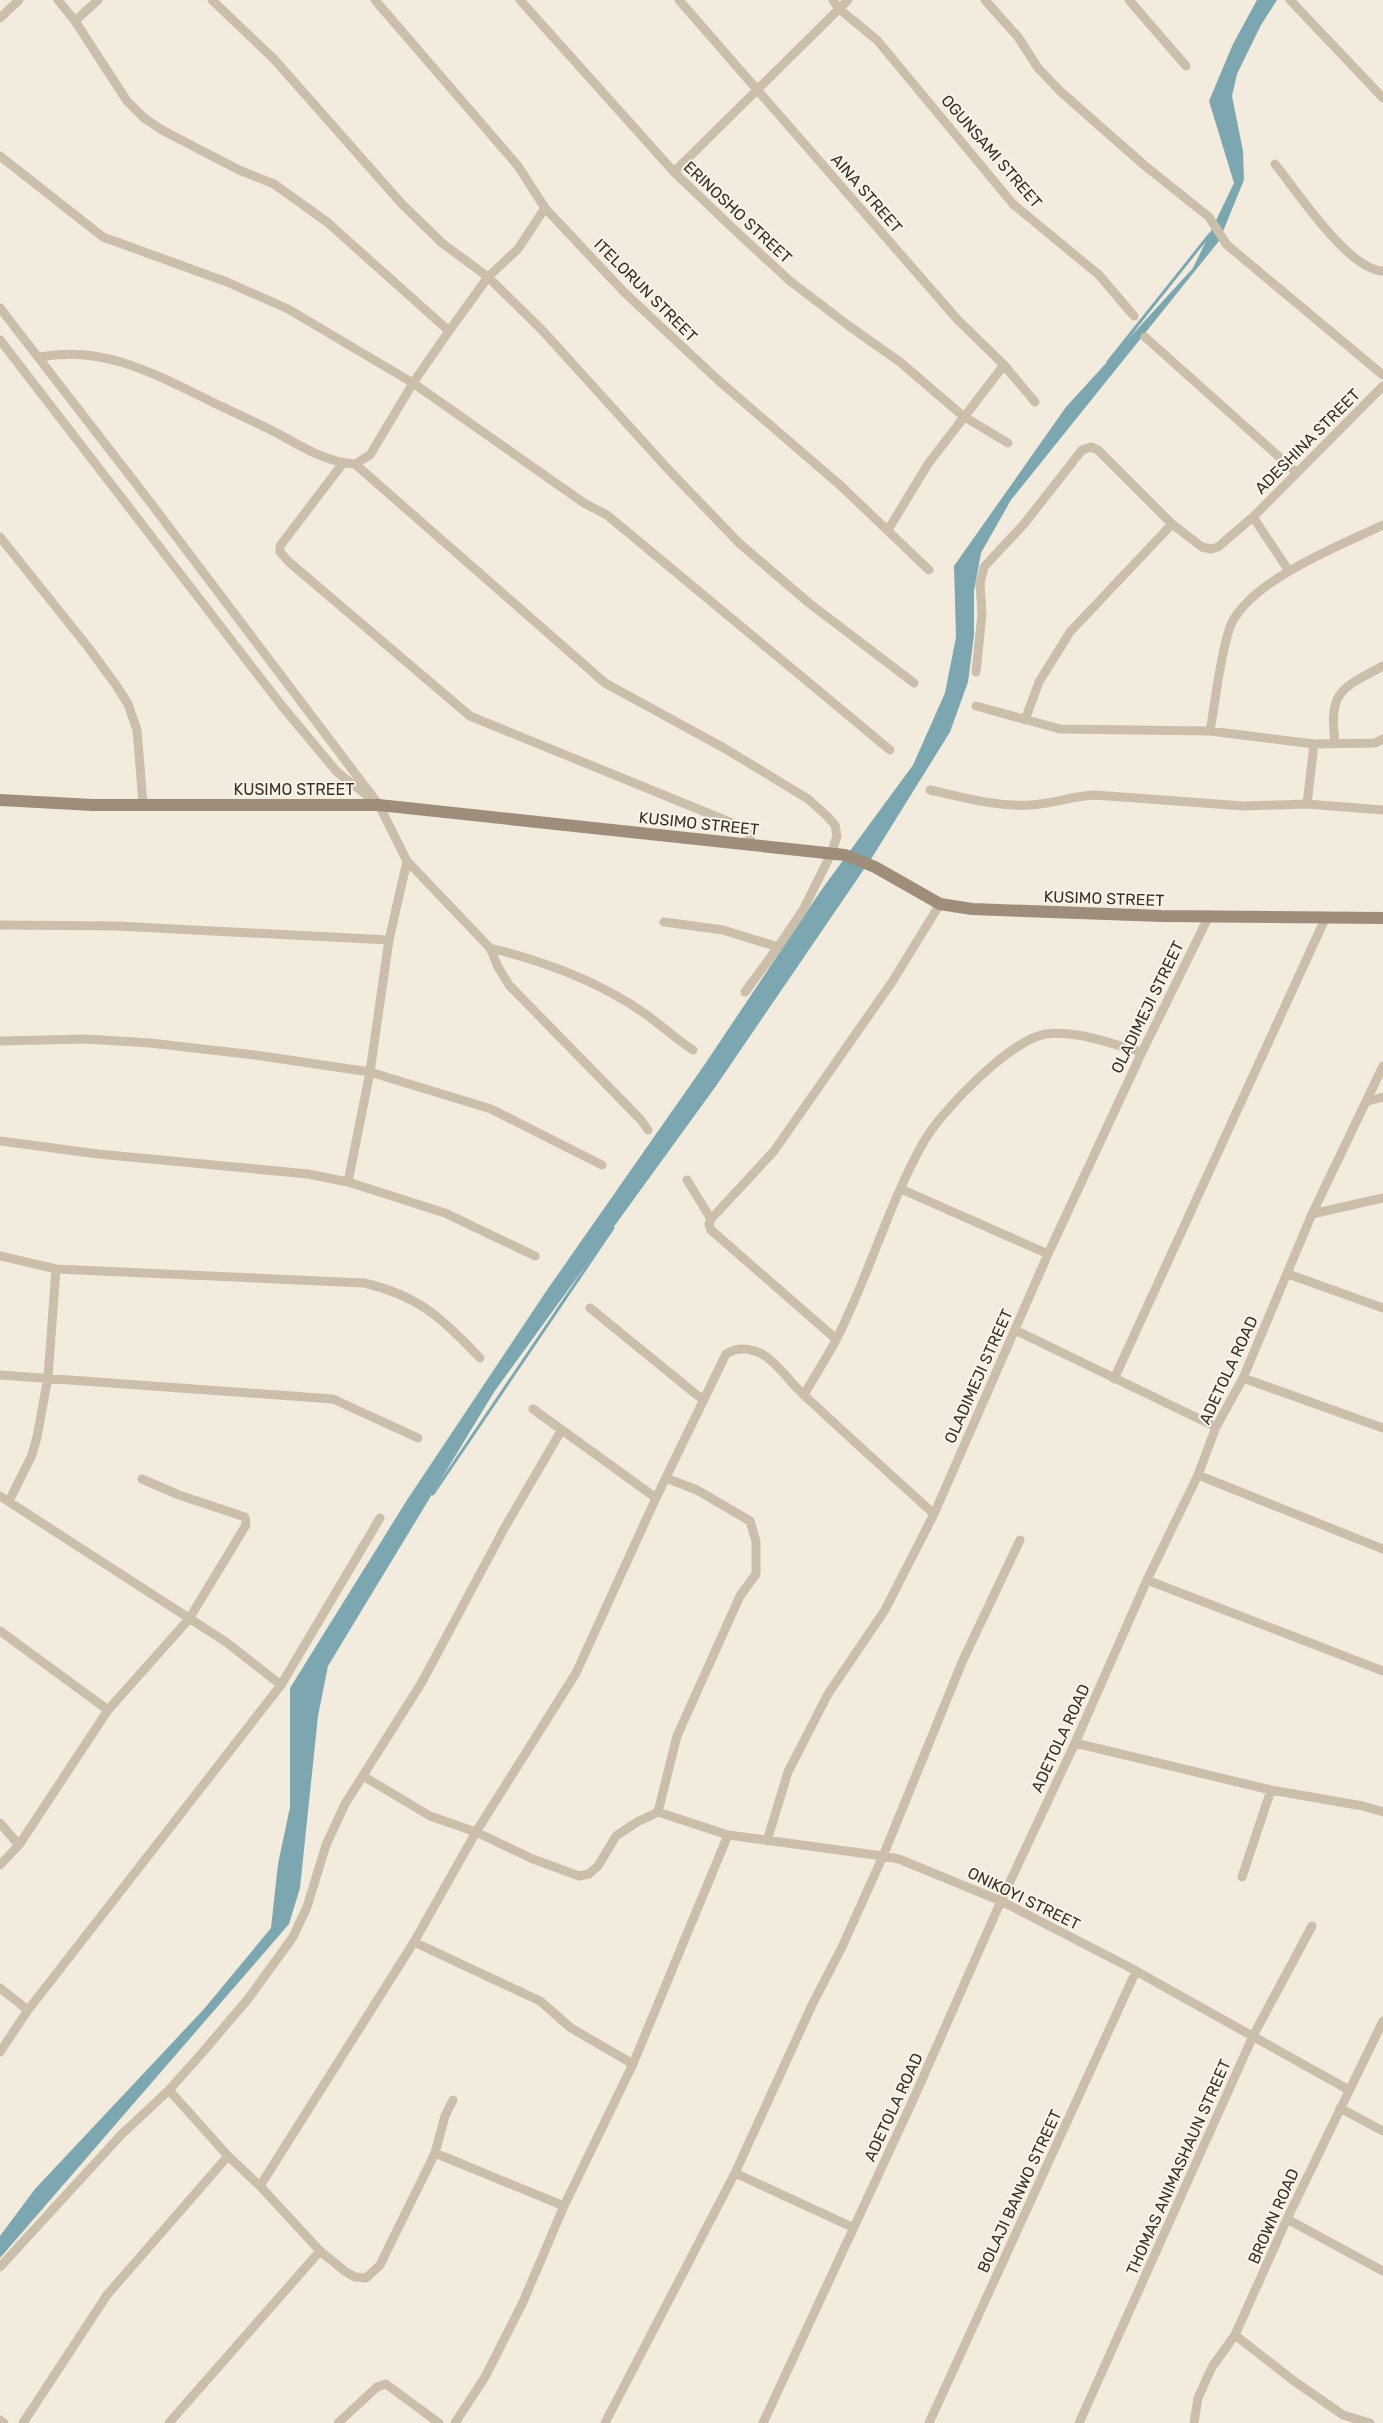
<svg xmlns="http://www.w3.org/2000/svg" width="1383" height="2423" font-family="Rubik,sans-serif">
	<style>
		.water { fill: #7da7b0 }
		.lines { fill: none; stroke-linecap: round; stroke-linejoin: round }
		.stream { stroke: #7da7b0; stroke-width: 3 }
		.street { stroke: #cbbeaa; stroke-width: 9 }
		.secondary { stroke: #9f8d7b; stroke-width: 12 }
		.labels { text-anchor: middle; stroke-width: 4; stroke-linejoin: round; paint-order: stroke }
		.street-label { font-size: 16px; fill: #383029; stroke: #faf5eb }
	</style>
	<rect width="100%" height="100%" fill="#f3ecde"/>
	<path class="water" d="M1257,0H1277L1261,25L1237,74L1232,96L1243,151L1244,180L1219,241L1011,500L981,553L974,591V635L968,682L950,732L873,856L716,1086L494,1392L328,1666L318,1716L300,1888L289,1924L0,2258V2236L35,2189L204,2009L271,1928L278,1864L290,1807V1688L407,1500L547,1290L705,1064L822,889L913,765L945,693L956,637L954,566L1066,407L1193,268L1234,183L1209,101L1233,44Z"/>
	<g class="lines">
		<path class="stream" d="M1108,362L1210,234
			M433,1494L613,1228"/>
		<path class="street" d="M58,0L75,21L127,101L144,118L162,130L239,170L274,184L327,222L449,331
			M212,0L274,59L401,203L442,243L488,277L542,330L667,468L739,543L809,603L914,683
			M375,0L518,166L545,208L624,292L718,380L841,486L929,570
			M520,0L674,172L740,235L790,281L849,326L900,362L963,416L1008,443
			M679,0L957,319L1004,365L1035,402
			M833,0L838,8L877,40L1013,204L1099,275L1134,316
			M985,0L1018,37L1038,68L1060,91L1144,165L1209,217L1227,245L1383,375
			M1129,0L1186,66
			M1290,0L1383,98
			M0,18L19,0
			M75,21L98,0
			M0,156L103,237L227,282L288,309L413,383L584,503L607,515L890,750
			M1275,164C1297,191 1348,270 1383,271
			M674,172L848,0
			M0,308L147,498L379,805L407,861L490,948L498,967L509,985L641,1120L648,1130
			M1145,337L1296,472
			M0,340L282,706L337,772L369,797
			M40,357C103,345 155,374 210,401C231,411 253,421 275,432C301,446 325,462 355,464L605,683L724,748L808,799L828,817L835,825L837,836L831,854L803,910L778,947L723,930L664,922
			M343,463L280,546V552L289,562L470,716L742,827L749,834L752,845
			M355,464L370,455L413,383L449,331L488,277L518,249L545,208
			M1253,517L1289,571
			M888,530L928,464L1004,365
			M0,537L88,647L116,685L128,704L137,730L143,803
			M976,672L982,614L980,584L984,567L1024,524L1082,450L1091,447L1098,450L1172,524L1202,547L1211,549L1218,547L1253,517L1383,386
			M976,706L1060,729L1210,731L1314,744L1375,743L1383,739
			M1025,720L1039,682L1070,632L1172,524
			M1210,731C1216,698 1219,662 1229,630C1243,583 1341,545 1383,525
			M1335,743C1329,691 1340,689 1383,666
			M930,790C962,797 996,807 1030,805C1052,804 1072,796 1095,795L1244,806L1307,804L1383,810
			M1307,804L1314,744
			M0,925L117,926L389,940
			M490,948C543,961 598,981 644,1013C661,1025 676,1039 693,1050
			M745,992L778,947
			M0,1041L86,1039L150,1043L255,1055L370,1072L491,1109L602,1165
			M1368,1101L1383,1097
			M0,1141L98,1154L308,1174L348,1182L445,1213L535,1256
			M687,1180L711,1219
			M348,1182L370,1072L389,940L407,861
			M901,1189L1048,1254
			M1312,1214L1383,1198
			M0,1256L56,1269L364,1283C418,1295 443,1319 480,1358
			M1288,1274L1383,1308
			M590,1308L703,1400
			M1015,1330L1216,1427
			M836,1339L711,1230L709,1224L711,1219L774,1151L892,982L940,904
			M0,1375L333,1399L418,1438
			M1243,1378L1383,1428
			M1114,1379L1325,919
			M804,1395C814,1377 826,1359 836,1340C869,1276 888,1205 923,1143C940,1112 1011,1039 1046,1034C1078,1030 1111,1044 1142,1052
			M533,1409L656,1498
			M1198,1475L1383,1549
			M0,1496L226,1642L281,1685
			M9,1501L32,1455L37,1437L48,1377L56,1269
			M1147,1580L1383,1671
			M0,1631L108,1710
			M1075,1743L1271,1790L1363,1806L1383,1812
			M363,1776L430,1816L476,1832L533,1859L579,1876L589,1874L598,1866L616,1836L637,1822L658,1812
			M658,1812L728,1835L883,1856L899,1859L1001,1901L1127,1966L1349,2090
			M658,1812L677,1736L740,1596L756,1574V1541L750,1521L697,1490L666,1478
			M0,1823L19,1845
			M767,1841L788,1772L828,1694L885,1610L934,1514L1048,1254L1142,1052L1209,916
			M0,1865L19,1845L108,1710L189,1619L246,1525L245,1517L179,1495L142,1479
			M1242,1877L1271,1790
			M414,1942L540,2001L571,2028L633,2064
			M0,1988L28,2010
			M0,2052L28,2010L281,1685L380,1518
			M169,2090L228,2156L260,2186L320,2251L346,2272L355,2277L366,2278L380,2265L435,2153L445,2116L453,2100
			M1340,2108L1383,2131
			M435,2153L564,2206
			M735,2173L852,2227
			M260,2186L414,1942L476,1832L576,1673L656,1498L726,1354C737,1347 750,1348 762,1354C779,1364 791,1384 806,1397C848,1436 891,1475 934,1514
			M1287,2219L1383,2271
			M0,2267L121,2135L169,2090L202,2053L248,1999L293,1937L307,1907L326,1845L345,1804L422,1682L505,1527L561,1431
			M1235,2335L1294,2381L1343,2415L1370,2423
			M0,2420L4,2423
			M23,2423L107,2295L228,2156
			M169,2423L320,2251
			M338,2423L377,2387L386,2384L439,2423
			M455,2423L485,2377L523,2302L564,2206L633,2064L728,1835
			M605,2423L735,2173L812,2005L842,1947L883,1856L963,1660L1020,1540
			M763,2423L913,2100L1001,1901L1075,1743L1147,1580L1198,1475L1216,1427L1243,1378L1312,1214L1383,1066
			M929,2423L1136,1971
			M1079,2423L1253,2036L1312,1926
			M1194,2423L1198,2398L1212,2367L1235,2335L1287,2219L1383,2021"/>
		<path class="secondary" d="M0,800L93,805H379L845,855L875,867L940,904L972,909L1162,916L1383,918"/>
	</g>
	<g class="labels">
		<g class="street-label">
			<text transform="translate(992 151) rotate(49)" y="6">OGUNSAMI STREET</text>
			<text transform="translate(867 193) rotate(49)" y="6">AINA STREET</text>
			<text transform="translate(738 212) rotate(43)" y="6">ERINOSHO STREET</text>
			<text transform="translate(646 290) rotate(45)" y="6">ITELORUN STREET</text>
			<text transform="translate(1307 441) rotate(-45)" y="6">ADESHINA STREET</text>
			<text x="294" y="795">KUSIMO STREET</text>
			<text transform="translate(699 823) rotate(6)" y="6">KUSIMO STREET</text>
			<text transform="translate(1104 898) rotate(2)" y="6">KUSIMO STREET</text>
			<text transform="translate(1147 1007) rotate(-64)" y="6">OLADIMEJI STREET</text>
			<text transform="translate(1228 1370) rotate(-65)" y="6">ADETOLA ROAD</text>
			<text transform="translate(978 1376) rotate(-66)" y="6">OLADIMEJI STREET</text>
			<text transform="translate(1060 1738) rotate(-65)" y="6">ADETOLA ROAD</text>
			<text transform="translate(1024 1898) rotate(26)" y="6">ONIKOYI STREET</text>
			<text transform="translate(893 2107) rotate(-65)" y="6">ADETOLA ROAD</text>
			<text transform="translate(1178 2167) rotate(-66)" y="6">THOMAS ANIMASHAUN STREET</text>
			<text transform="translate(1019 2191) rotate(-65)" y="6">BOLAJI BANWO STREET</text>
			<text transform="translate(1273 2216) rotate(-66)" y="6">BROWN ROAD</text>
		</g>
	</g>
</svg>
